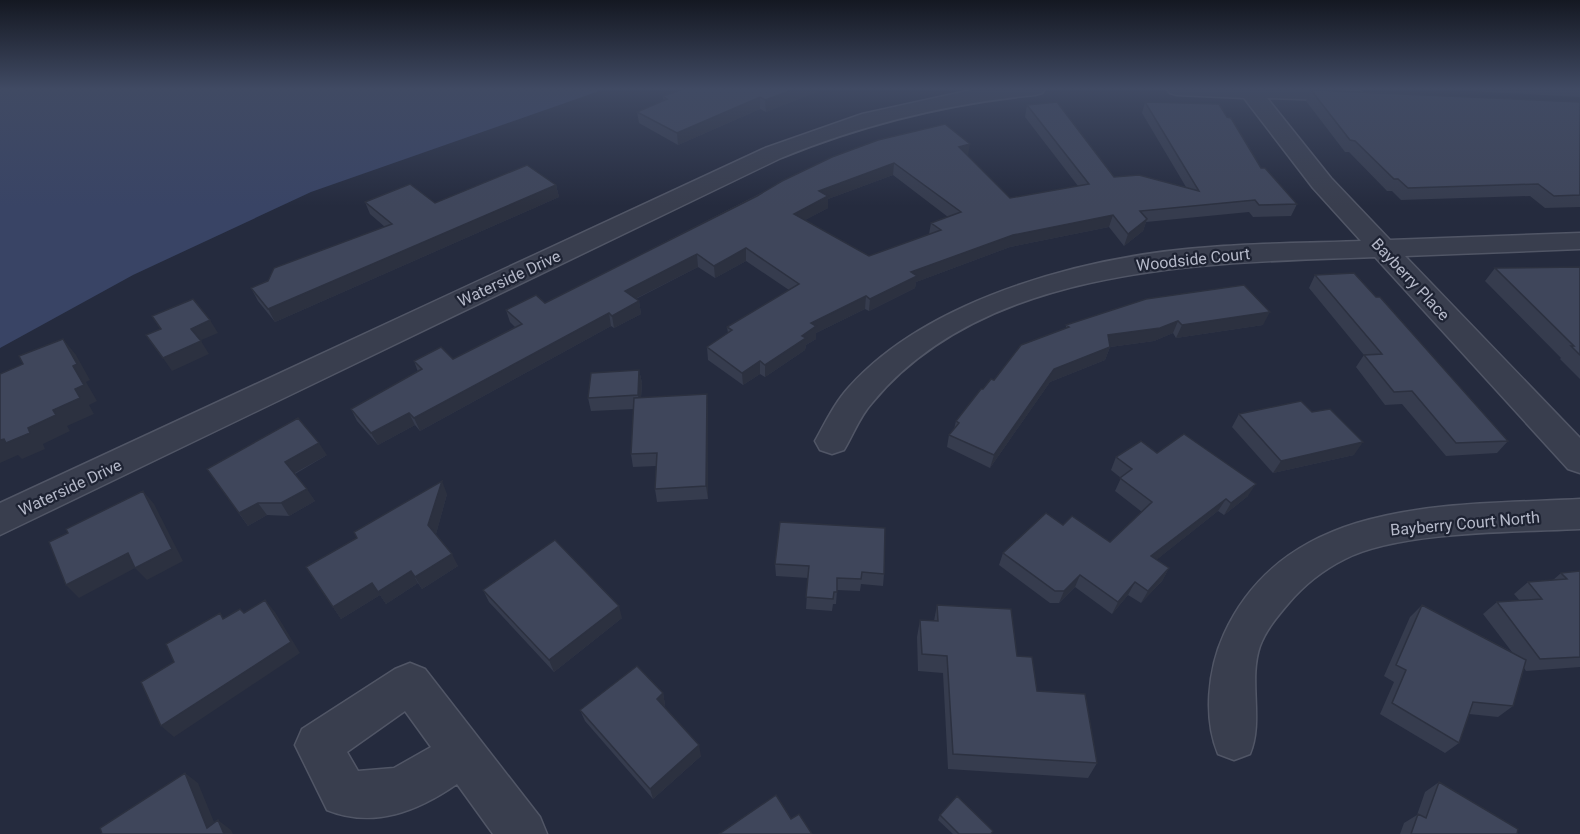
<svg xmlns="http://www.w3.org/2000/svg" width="1580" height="834" font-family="Roboto,sans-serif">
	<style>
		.water { fill: #394465 }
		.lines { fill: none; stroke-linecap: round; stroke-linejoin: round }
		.minor-casing { stroke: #515666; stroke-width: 3 }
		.minor { fill: #393e4e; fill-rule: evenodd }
		.wall { fill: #363c4e; fill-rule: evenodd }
		.shaded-wall { fill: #2c3140 }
		.building { fill: #3f465b; stroke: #2c3140; stroke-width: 1.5; fill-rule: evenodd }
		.labels { text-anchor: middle; stroke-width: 4.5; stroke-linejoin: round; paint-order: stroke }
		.street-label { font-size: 16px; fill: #b5b9c9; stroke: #1e2333 }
	</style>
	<rect width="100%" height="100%" fill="#252b3e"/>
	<path class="water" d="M0,89H605L311,192L133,275L0,348Z"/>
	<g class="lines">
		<defs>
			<path id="minor" d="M976,89H1045L1042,93L1035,95C946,104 864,124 781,158L0,535V503L765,148L862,114Z
				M1167,89L1360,91L1364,95L1360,99L1353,101L1267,98L1331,178L1390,240L1580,233V249L1405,256L1580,438V473L1568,469L1375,257C1210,263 987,263 872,403C860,416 853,435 844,450L832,454L820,450L815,441C825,423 835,402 849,387C931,296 1092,255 1211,247C1261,243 1311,243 1361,241L1313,188L1244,98L1177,95L1170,93Z
				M1580,499V529C1517,532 1399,531 1345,559C1323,570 1304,585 1288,604C1277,617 1266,630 1260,646C1248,681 1264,720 1250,754L1234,760L1218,754C1203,718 1208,669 1224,634C1287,496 1452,506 1580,499Z
				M410,663L425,669L540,817L547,834H493L457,784C418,811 374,829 327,810L295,745L302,729L395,669ZM405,711L431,747L394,768L358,771L347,752Z"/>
		</defs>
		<use href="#minor" class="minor-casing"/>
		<use href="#minor" class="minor"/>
	</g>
	<path class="wall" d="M824,89L766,112L760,109L678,145L639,123L637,112L663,101V96Z
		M1432,89H1580V97Z
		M1311,90L1580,102V207L1545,208L1530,196L1401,200L1392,191H1387L1349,152H1345L1306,101Z
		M1145,102L1227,117L1261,168L1297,204L1291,216L1253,217L1249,212L1146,222L1143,231L1124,246L1109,227L1010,247L916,282L915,288L869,311L865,309L816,333V339L806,345L805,350L765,377L760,374L743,385L708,360L707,347L728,333L727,327L789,290L746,261L715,278L698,267L636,299L639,301L641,314L614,328L611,326L420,431L415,425L378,445L357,421L351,409L418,372L414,361L453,359L515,327L510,322L506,310L545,303L832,157L968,156L1010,198L1078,186L1025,117L1027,105L1114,177L1186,187L1142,113ZM893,175L948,217L931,223L929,234L869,256L805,220L828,208V199Z
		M556,185L559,197L275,322L258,301L251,288L385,227L370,214L365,202L435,203Z
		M1580,267V379L1560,359L1561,358L1485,281L1495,268Z
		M1315,275L1508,441L1497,453L1446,456L1402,404L1385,405L1356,367L1364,355L1309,288Z
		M1146,299L1263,325L1176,338L1173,333L1154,341L1110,347L1105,360L1050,382L990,468L947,447L949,435L954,429L956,421L983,389L994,380L1066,328V325Z
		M639,370L642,383L641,398L708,407V499L657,502L655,489L656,466L633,467L631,454L634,409L591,411L588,398Z
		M1239,414L1354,455L1273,473L1232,427Z
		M1157,453L1248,496L1224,515L1218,511L1156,560L1169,568L1162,581L1141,603L1128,595L1112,614L1075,587L1059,603H1050L999,565L1003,553L1063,525L1110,542L1142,512L1115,491L1121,478L1111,470L1116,457Z
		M327,455L295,474L315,501L289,516L267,515L248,526L207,469Z
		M447,494L436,534L458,566L422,589L418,583L386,604L380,595L341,619L333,607Z
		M780,522L884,574L883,586L861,584L860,591L837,590L836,604H833L832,611L806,609L808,578L776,576L775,564Z
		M1580,571V667L1526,671L1524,668L1513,706L1498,717L1469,714L1459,743L1445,753L1380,714L1394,682L1384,676L1410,617L1422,605L1512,652L1483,614L1497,602L1520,601L1514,594L1528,582L1553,580L1561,573Z
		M483,590L622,618L554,672L489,602Z
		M937,605L1017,656L1037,691L1097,763L1088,778L948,769L943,673L918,671L917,637L920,620L934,621Z
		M663,693L665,705L664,706L701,756L653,799L585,721L580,710Z
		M1439,782L1517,834H1400L1404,823L1417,815L1425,792Z
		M940,815L992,834H953L938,820Z"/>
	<path class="shaded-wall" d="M795,89H824L766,112L765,100Z
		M760,97V109L678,145L677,133Z
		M970,144L968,156L959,147Z
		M894,163L893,175L828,199V208L794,226V214L819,191Z
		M556,185L559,197L275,322L268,309Z
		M1113,215L1109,227L1010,247L916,282L915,288L869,311L870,299L911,272L1013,235Z
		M1147,219L1143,231L1124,246L1128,234Z
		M746,248V261L715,278L714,266Z
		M697,254L698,267L627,303L625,291Z
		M866,296L865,309L816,333V339L806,345L805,350L765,377V365L802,336L811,323Z
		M639,301L641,314L614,328L612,316Z
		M1270,312L1263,325L1176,338L1182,325Z
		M609,313L611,326L420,431L414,418Z
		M210,320L218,333L199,341L191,329Z
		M1178,321L1173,333L1154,341L1110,347L1105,360L1050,382L990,468L994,455L1054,369L1108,335Z
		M63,339L76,355L90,380L86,382L97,401L89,405L94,414L67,426L70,431L43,444L45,449L22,459L18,455L0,463V440L28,428L53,410L75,389L73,366Z
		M201,341L209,354L172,371L163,358Z
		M760,361V374L743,385L742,373Z
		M639,370L642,383L640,408L638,395Z
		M707,394L708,407V499L706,486Z
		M409,413L415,425L378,445L371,433Z
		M1363,442L1354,455L1273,473L1281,461Z
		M319,443L327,455L293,474L285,462Z
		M442,481L447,494L435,538L428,525Z
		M1256,484L1248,496L1224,515L1231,503Z
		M307,489L315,501L289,516L281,503Z
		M143,491L154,504L183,561L147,580L135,568L79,598L66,585Z
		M1226,499L1218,511L1145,569L1151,556Z
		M258,503L267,515L248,526L239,513Z
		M452,554L458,566L422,589L415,577Z
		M1169,568L1162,581L1141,603L1148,591Z
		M411,571L418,583L386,604L378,592Z
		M1080,575L1075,587L1059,603L1064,591Z
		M1135,582L1128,595L1112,614L1118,602Z
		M372,583L380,595L341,619L333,607Z
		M265,600L275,612L300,653L174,737L161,726Z
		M619,606L622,618L554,672L549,660Z
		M663,693L665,705L660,710L657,699Z
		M699,745L701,756L653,799L650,789Z
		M185,773L198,783L219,834L207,828Z
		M218,820L231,830L233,834H224Z"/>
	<path class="building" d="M683,89H795L765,100L760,97L677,133L637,112L667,99L663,96Z
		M1311,90L1580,102V195L1554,196L1538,184L1408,188L1398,179H1394L1355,141L1350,140Z
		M1057,102L1114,177L1139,175L1199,191L1145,102L1219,104L1227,117L1231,118L1261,168H1265L1297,204L1259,205L1255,200L1140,211L1147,219L1128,234L1113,215L1013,235L911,272L917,276L870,299L866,296L811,323L816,326L802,336L806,338L765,365L760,361L742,373L707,347L732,330L727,327L799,284L746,248L714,266L697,254L625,291L639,301L612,316L609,313L414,418L409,413L371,433L351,409L422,369L414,361L441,347L453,359L522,324L506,310L536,295L545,303L757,196L782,181L832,157L878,140L945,124L970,144L959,147L1010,198L1089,184L1027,105ZM894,163L961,212L931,223L941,230L869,256L794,214L828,196L819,191Z
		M527,165L556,185L268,309L251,288L268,281L274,268L392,224L365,202L410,184L435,203Z
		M1580,267V355L1571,346H1574L1495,268Z
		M1354,273L1376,297H1380L1508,441L1456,443L1412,391L1394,392L1364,355L1382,354L1315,275Z
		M1244,285L1270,312L1182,325L1178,321L1160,328L1108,335L1110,347L1054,369L994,455L949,435L959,423L956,421L981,389H983L991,379L994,380L1021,345L1069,327L1066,325L1146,299Z
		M193,299L210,320L191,329L201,341L163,358L146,335L161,329L152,316Z
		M63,339L77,364L73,366L84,385L75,389L80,398L53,410L56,415L28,428L30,433L6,443L4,439L0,440V374L23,364L19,356Z
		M639,370L638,395L588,398L591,373Z
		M707,394L706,486L655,489L657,453L631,454L634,398Z
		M1301,401L1312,412L1330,409L1363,442L1281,461L1239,414Z
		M298,418L319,443L285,462L307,489L281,503H258L239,513L207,469Z
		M1184,434L1256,484L1231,503L1226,499L1151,556L1169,568L1148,591L1135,582L1118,602L1080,575L1064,591H1055L1003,553L1046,513L1063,525L1072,516L1110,542L1152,502L1120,478L1132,469L1116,457L1141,441L1157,453Z
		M442,481L428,525L452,554L415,577L411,571L378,592L372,583L333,607L306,567L357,538L354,532Z
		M143,491L172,549L135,568L128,553L66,585L49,542L68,533L66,529Z
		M780,522L885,528L884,574L862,572L861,579L837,578V592H834L833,599L806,597L809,566L775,564Z
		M555,540L619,606L549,660L483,590Z
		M1580,571V657L1540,659L1497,602L1542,599L1528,582L1567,579L1561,573Z
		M265,600L291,642L161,726L141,682L174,662L166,644L220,613L223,619L240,609L244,613Z
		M937,605L1011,609L1017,656L1032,657L1037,691L1085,694L1097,763L953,754L947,656L922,654L920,620L938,621Z
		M1422,605L1526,660L1513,706L1473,702L1459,743L1392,703L1406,670L1396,665Z
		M637,666L663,693L657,699L699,745L650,789L580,710Z
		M185,773L207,828L218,820L224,834H102L100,828Z
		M1439,782L1518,829L1517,834H1411L1418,814L1426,818Z
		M776,795L791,819L799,814L812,834H719Z
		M957,796L993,831L991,834H959L940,815Z"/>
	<linearGradient id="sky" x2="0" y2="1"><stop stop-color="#141822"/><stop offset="0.43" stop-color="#404a63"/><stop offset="1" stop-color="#404a63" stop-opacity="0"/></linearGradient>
	<rect width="1580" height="206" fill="url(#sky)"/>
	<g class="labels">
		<g class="street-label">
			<text transform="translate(1193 259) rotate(-6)" y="6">Woodside Court</text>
			<text transform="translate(509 278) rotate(-25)" y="6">Waterside Drive</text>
			<text transform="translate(1411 279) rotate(47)" y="6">Bayberry Place</text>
			<text transform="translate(70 487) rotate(-25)" y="6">Waterside Drive</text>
			<text transform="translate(1465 523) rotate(-5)" y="6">Bayberry Court North</text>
		</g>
	</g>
</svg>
